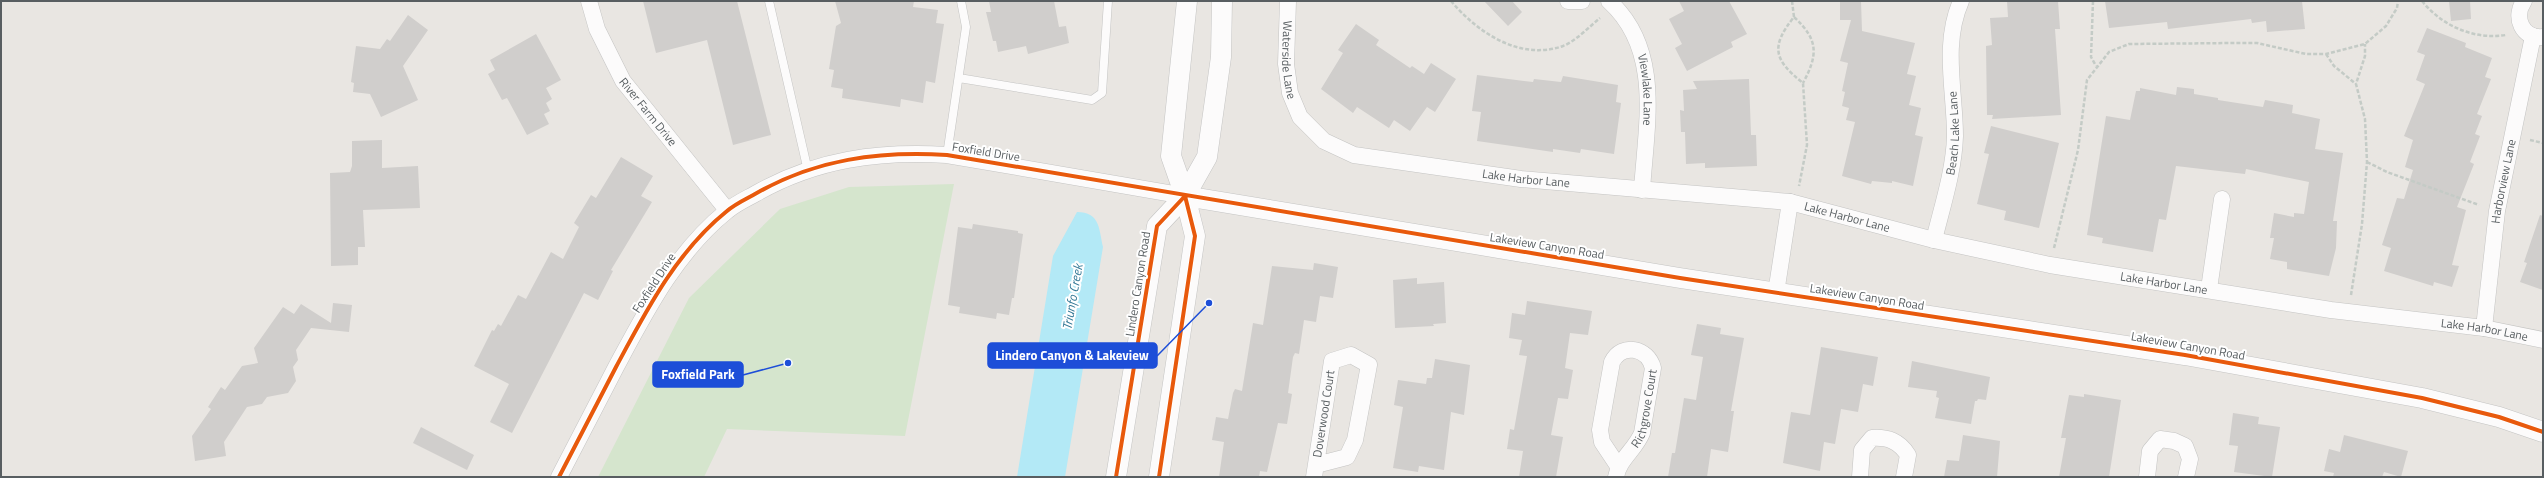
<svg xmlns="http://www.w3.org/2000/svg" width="2544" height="478" font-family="'Titillium Web',sans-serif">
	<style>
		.green { fill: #d5e5cd }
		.water { fill: #b3e9f6 }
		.building { fill: #d0cecc }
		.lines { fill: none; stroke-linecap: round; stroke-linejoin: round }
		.service-casing { stroke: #c4c4c3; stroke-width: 9 }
		.minor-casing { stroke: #c4c4c3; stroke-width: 17 }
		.tertiary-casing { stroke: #c4c4c3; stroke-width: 21 }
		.path { stroke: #c4cbc6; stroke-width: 2.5; stroke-dasharray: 4 2; stroke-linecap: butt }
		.service { stroke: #fcfbfb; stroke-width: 8 }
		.minor { stroke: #fcfbfb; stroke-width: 16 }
		.tertiary { stroke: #fcfbfb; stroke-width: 20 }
		.cycleway-casing { stroke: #fff; stroke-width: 6 }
		.cycleway { stroke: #e8590c; stroke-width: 4 }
		.labels { text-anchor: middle; stroke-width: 4; stroke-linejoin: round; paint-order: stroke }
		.street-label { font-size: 12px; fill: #585e61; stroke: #fff }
		.water-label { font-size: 13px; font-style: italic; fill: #347996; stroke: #fff }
		.leader { fill: none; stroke: #1d4ed8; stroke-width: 1.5 }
		.callout-dot { fill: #1d4ed8; stroke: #fff; stroke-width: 1.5 }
		.callout { fill: #1d4ed8; stroke: #1d4ed8; stroke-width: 1.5 }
		.callout-label { font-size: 13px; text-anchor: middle; font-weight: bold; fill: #fff }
	</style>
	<rect width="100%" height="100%" fill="#e9e6e2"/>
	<path class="green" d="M954,184L905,436L727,429L704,477H598L689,298L780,209L849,187Z"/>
	<path class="water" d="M1077,212C1100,212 1099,229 1103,247L1065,477H1017L1053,256Z"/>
	<path class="building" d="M643,1H737L771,135L733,145L707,40L656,53Z
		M835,1H914L913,7L938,10L936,23L944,24L935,83L926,81L923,103L901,99L900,107L842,98L843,89L831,87L834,70L829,69L836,26L841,23Z
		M989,1H1054L1059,27L1066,26L1069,43L1028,54L1026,46L998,52L996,41H993L986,12H991Z
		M1484,1H1512L1522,12L1508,26Z
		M1679,1H1729L1747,34L1731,42L1733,47L1687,71L1675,48L1682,44L1669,19L1684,11Z
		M1840,1H1861L1862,31L1915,43L1907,74L1916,76L1909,105L1921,108L1915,135L1923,137L1913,186L1892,181V183L1872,181L1871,184L1842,176L1855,122L1846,120L1849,108L1842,106L1845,92L1842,91L1848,63L1840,61L1851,20H1840Z
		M2007,1H2058L2060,29H2055L2061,115L1992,119L1993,115H1987L1986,46L1992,45L1990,18L2008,17Z
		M2105,1H2302L2305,29L2267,32L2266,21L2252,23L2251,19L2168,29L2167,22L2109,28Z
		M2449,1H2470L2471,19L2451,21Z
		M408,15L428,30L403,66L418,100L381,117L370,94L353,92L354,83L351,82L356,46L380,49L387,39L390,41Z
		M1356,24L1379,40L1376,45L1410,68L1412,66L1424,74L1431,63L1456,79L1435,112L1427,107L1410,131L1394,120L1389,128L1357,107L1353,113L1321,89L1343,53L1338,50Z
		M2427,28L2466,43L2465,47L2492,58L2485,77L2491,79L2477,114L2482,116L2475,134L2480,136L2470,162L2474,164L2457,207L2466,210L2452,265L2459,266L2452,287L2434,282L2433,286L2384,271L2391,248L2382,245L2397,198L2404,199L2413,170L2405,167L2413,140L2404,136L2425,84L2416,80L2425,55L2417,52Z
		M536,34L561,80L546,88L552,99L546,103L550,111L544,114L549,124L527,135L507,98L502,100L488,74L495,70L490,60Z
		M1477,75L1533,82L1534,79L1561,82L1563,76L1618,85L1616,102L1621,103L1614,154L1581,149L1580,153L1553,149V152L1477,141L1481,112L1472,111Z
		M1749,79L1751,135H1756L1757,166L1705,168V163L1686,164L1685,132H1681L1680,110L1684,111L1683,90L1697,89L1693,81Z
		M2177,87L2194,89V94L2218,98V100L2263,107L2265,100L2293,105L2292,113L2320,119L2315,149L2343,153L2333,221H2337L2336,248L2329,276L2287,269V262L2270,259L2274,238H2270L2274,213L2294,217V213L2304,214L2309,182L2246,169L2245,174L2176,166L2166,220L2159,219L2153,252L2102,243L2103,238L2087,235L2106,116L2130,120L2136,91H2140V88L2176,95Z
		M1991,126L2059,143L2039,228L2004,220L2006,211L1977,204L1989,154L1984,153Z
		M382,140V168L418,166L420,208L363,210L365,247H358V265L331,266L330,173L350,172L352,166V141Z
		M621,157L653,176L641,196L652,202L611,270L613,271L598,300L584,293L512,433L490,422L509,384L474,366L492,330L494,331L498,324L501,326L518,295L526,299L551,252L563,259L579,227L574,223L591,195L596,198Z
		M2540,215L2543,216V290L2520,282L2527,263L2524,262Z
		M973,224L1018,231V233L1023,234L1014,298H1012L1009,315L997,313L996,319L959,313L960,307L948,305L958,227L972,229Z
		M1314,263L1338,267L1333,298L1320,296L1316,322L1304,320L1299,354L1295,353L1293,357L1288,393L1292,394L1287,424L1278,423L1267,472L1260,471L1259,477H1219L1224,442L1212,440L1216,417L1228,419L1233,393L1235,389L1242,391L1253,323L1263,325L1272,266L1313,270Z
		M1417,278V284L1444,282L1446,323L1433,324L1434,326L1395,328L1393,280Z
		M1527,301L1592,311L1588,335L1570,333L1565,368L1573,370L1568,399L1558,398L1551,435L1563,437L1556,477H1519L1523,451L1507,449L1510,429L1514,430L1527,356L1519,355L1522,340L1509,338L1512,313L1525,315Z
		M333,303L352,305L349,332L311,328L296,350L298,360L293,367L296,381L288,393L267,397L262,404L247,407L224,442L226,456L195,461L192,436L211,409L208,407L221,387L225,390L242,366L258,363L254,348L283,307L294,314L301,304L331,323Z
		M1697,324L1721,328L1720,334L1744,338L1731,411H1734L1728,452L1711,449L1707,477H1668L1672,453H1675L1684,398L1696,400L1703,357L1691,355Z
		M1821,347L1878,357L1873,386L1863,384L1858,412L1841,409L1835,444L1824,442L1820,471L1783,463L1791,412L1810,415Z
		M1435,359L1470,365L1464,415L1451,412L1444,470L1419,466L1418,472L1393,468L1403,407L1394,405L1398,380L1426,384L1427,378H1432Z
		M1912,361L1990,377L1986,400L1978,399L1977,401H1975L1971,424L1935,418L1939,398L1936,397L1937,391L1908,387Z
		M2084,394L2121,400L2109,477H2059L2066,438H2061L2069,395L2084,397Z
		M2233,413L2259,417L2258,424L2280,427L2272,477L2234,472L2238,446L2229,445Z
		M421,427L474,455L467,470L413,443Z
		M1963,435L2000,441L1997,477H1944L1947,460L1959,461Z
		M2344,435L2408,451L2401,477L2384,472L2382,477H2333L2334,473L2324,471L2329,449L2340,452Z"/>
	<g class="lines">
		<defs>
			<path id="service" d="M769,1L808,171
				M959,78L1092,100L1102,93L1108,1
				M947,155L966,27L961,1"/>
			<g id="minor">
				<path id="s1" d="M589,1L597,29L623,81L727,210"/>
				<path id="s2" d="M1288,1L1286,64L1290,93L1300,117L1324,141L1354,155L1521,179L1790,202L1934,240L2050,265L2331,310L2484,328L2543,340"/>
				<path d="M1568,1H1582"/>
				<path id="s3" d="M1609,1C1663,50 1646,125 1642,190"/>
				<path d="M2524,1C2513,17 2522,39 2543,37"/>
				<path id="s4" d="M1934,240C1942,207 1954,171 1955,136C1955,91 1942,44 1961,1"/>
				<path d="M2209,289L2222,199"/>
				<path d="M1776,293L1790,202"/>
				<path id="s5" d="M2484,328L2497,211L2533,36"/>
				<path d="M559,477C578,440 597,404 616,367C646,311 676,252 727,211C735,204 746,199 755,194C816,159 878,151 947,155L1185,196"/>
				<path id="s6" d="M1314,477L1332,361L1351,355L1369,365L1355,440L1347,457L1316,465"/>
				<path id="s7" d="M1616,477C1619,459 1635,450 1642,433L1653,368C1648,348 1622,342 1612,362L1600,430L1602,442L1618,466"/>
				<path d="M1860,477L1862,450L1872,438C1888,437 1899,441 1908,455L1904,477"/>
				<path d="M2147,477L2150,451L2160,439L2174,441L2185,446L2190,459L2186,477"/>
			</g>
			<path id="tertiary" d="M1185,196L1680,278L2185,355L2422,398L2499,417L2543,432
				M1116,477L1157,226L1185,196L1207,157L1221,57L1222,1
				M1159,477L1195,236L1185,196L1171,156L1187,1"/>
		</defs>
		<use href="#service" class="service-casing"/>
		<use href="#minor" class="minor-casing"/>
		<use href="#tertiary" class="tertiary-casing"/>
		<path class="path" d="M1451,1C1478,33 1520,61 1563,46C1576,41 1590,26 1600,18
			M1792,1L1794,17C1770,47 1774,60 1803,83L1807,145L1799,186
			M2093,1L2091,57L2096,66
			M2422,1C2442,26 2474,40 2506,35
			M1794,17C1819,40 1818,55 1803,83
			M2326,54L2334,66L2356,84
			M2530,140L2543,143
			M2367,162L2387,172L2479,205
			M2054,248L2078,150L2087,80L2109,52L2129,44L2234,43H2257L2306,54H2326L2365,44L2386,26L2397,8L2398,1
			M2351,295L2362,224L2367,162L2365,119L2356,84L2365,56V44"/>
		<use href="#service" class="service"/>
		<use href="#minor" class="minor"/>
		<use href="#tertiary" class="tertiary"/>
		<defs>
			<path id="cycleway" d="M559,477C578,440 597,404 616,367C646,311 676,252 727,211C735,204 746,199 755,194C816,159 878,151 947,155L1680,278L2185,355L2422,398L2499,417L2543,432
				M1116,477L1157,226L1185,196
				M1159,477L1195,236L1185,196"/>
		</defs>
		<use href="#cycleway" class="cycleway-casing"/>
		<use href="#cycleway" class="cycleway"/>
	</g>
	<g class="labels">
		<g class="street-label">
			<text dy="4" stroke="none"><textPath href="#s2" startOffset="59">Waterside Lane</textPath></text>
			<text dy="4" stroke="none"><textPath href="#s3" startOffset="99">Viewlake Lane</textPath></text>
			<text dy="4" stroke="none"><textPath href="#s1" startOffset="127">River Farm Drive</textPath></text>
			<text dy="4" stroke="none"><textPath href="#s4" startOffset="109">Beach Lake Lane</textPath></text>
			<text transform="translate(986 152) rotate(9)" y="4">Foxfield Drive</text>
			<text dy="4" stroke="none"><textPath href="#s2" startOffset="359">Lake Harbor Lane</textPath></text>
			<text dy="4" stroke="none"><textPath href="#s5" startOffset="148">Harborview Lane</textPath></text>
			<text dy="4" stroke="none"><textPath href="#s2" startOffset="683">Lake Harbor Lane</textPath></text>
			<text transform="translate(1547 246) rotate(9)" y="4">Lakeview Canyon Road</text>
			<text dy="4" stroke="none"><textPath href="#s2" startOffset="1007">Lake Harbor Lane</textPath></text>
			<text transform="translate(654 283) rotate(-57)" y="4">Foxfield Drive</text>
			<text transform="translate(1138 284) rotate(-81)" y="4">Lindero Canyon Road</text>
			<text transform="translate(1867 297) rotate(9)" y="4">Lakeview Canyon Road</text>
			<text dy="4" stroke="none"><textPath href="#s2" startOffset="1331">Lake Harbor Lane</textPath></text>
			<text transform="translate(2188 346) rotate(10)" y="4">Lakeview Canyon Road</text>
			<text dy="4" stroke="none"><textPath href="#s7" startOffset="76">Richgrove Court</textPath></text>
			<text dy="4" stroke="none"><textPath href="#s6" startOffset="64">Doverwood Court</textPath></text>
		</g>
		<g class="water-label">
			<text transform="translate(1072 297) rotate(-80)" y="5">Triunfo Creek</text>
		</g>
	</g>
	<path class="leader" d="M1209 303L1157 356M788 363L743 375"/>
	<g class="callout-dot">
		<circle cx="1209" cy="303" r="4"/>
		<circle cx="788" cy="363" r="4"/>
	</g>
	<g class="callout">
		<rect x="988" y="343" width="169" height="25" rx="4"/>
		<rect x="653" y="362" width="90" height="25" rx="4"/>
	</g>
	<g class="callout-label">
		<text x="1072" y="360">Lindero Canyon &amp; Lakeview</text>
		<text x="698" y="379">Foxfield Park</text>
	</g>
	<rect width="2544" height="478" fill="none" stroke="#585e61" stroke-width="4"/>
</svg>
